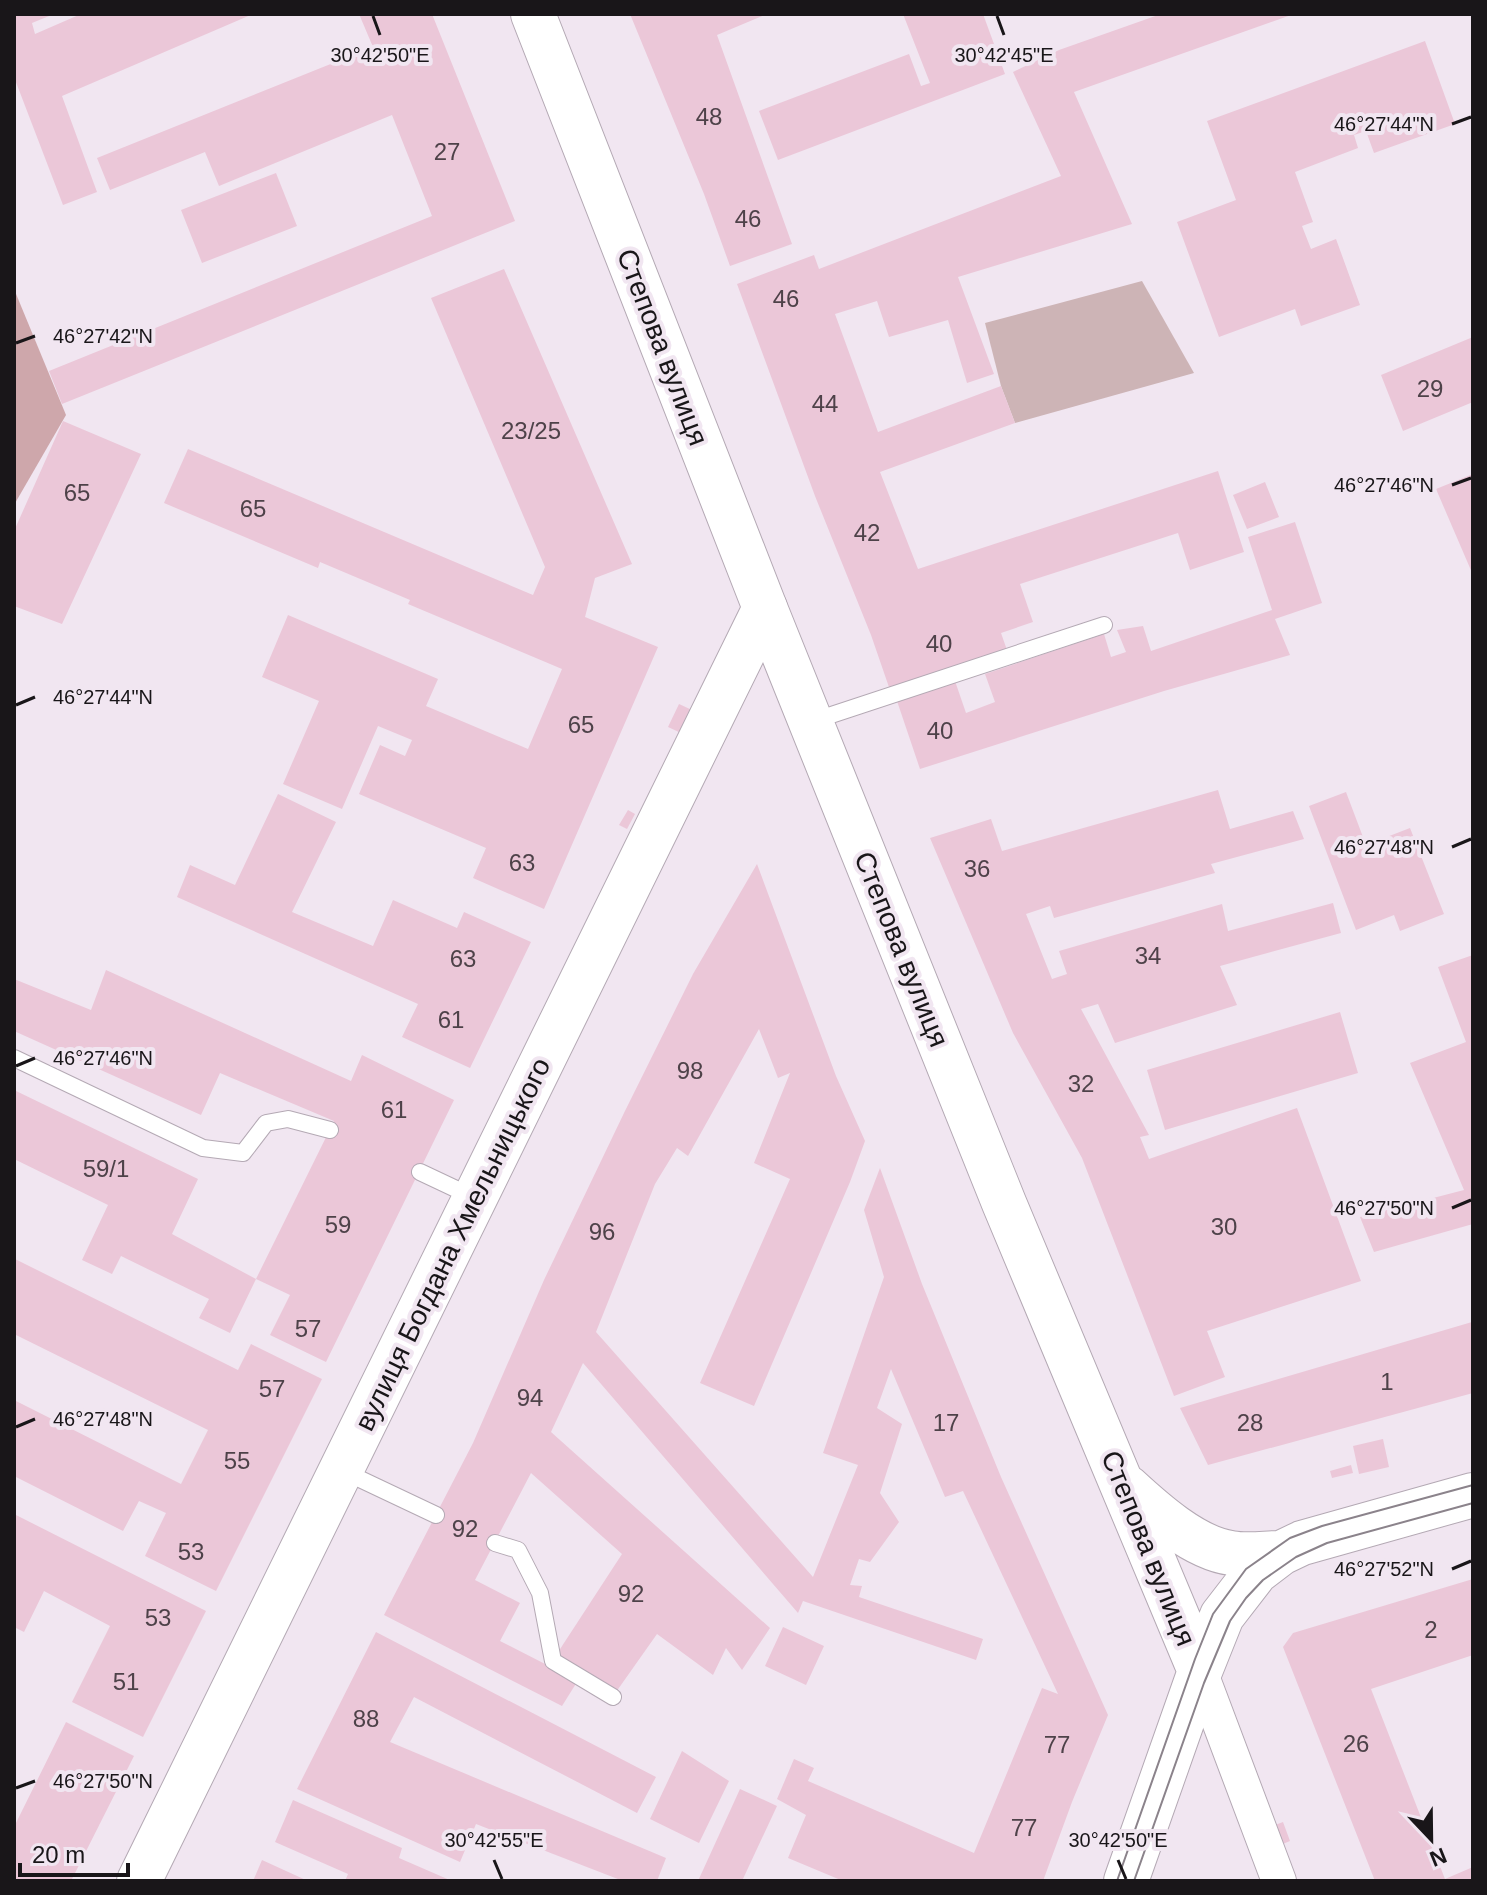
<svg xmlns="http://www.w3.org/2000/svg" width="1487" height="1895" font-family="Helvetica,sans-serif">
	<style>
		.green { fill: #cdb4b6 }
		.forest { fill: #cea7ab }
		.building { fill: #ebc7d8; fill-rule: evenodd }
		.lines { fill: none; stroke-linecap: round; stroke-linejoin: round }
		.service-casing { stroke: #b4a9b4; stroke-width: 18 }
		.minor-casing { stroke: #b4a9b4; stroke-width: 36 }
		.secondary-casing { stroke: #b4a9b4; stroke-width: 46 }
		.primary-casing { stroke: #b4a9b4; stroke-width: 46 }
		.service { stroke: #fff; stroke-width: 16 }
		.minor { stroke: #fff; stroke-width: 34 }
		.secondary { stroke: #fff; stroke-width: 44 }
		.primary { stroke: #fff; stroke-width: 44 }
		.tram { stroke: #8b838b; stroke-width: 2 }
		.ticks { fill: none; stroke: #191619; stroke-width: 3 }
		.labels { text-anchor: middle; stroke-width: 8; stroke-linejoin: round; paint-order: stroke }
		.number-label { font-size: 24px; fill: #4e4249 }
		.street-label { font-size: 28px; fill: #191619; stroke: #f1e6f1 }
		.ticks-label { font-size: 20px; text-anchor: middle; fill: #191619; stroke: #f1e6f1; stroke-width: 8; stroke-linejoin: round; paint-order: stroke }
	</style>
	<rect width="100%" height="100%" fill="#f1e6f1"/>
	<path class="green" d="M1142,281L1194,373L1015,423L1001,386L985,323Z"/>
	<path class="forest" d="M14,289L66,415L14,505Z"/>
	<path class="building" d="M14,14H54L32,23L35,34L81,14H253L62,96L97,192L63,205L14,77Z
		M359,14H432L515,221L62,404L49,371L432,216L392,115L219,186L205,152L110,190L97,158L373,47Z
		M630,14H767L717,35L792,244L730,266L704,194Z
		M903,14H983L1005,74L778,160L759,111L909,54L921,86L930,83Z
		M1161,14H1294L1074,92L1132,224L958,277L994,374L967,383L948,320L889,337L877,301L835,314L878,432L1001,386L1015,423L880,472L918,569L1218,471L1244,552L1190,570L1178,533L1020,584L1033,622L1001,633L1008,653L891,693L871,635L815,496L737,284L814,255L819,269L1061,176L1013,72L1059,50Z
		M1425,41L1455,124L1374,153L1366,131L1354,135L1358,148L1295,172L1313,222L1302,226L1311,249L1336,239L1360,305L1301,326L1295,309L1219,337L1177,222L1236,200L1207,121Z
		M276,173L297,226L202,263L181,210Z
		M504,269L632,564L595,578L585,617L658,647L544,909L473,878L486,848L359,794L380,745L405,756L412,740L378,726L342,809L283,784L319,701L262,677L288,615L438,679L426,706L528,749L562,669L408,604L410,600L320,562L318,568L164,503L188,449L533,595L545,567L431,298Z
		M1473,337V402L1403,431L1381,375Z
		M63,421L141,454L62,624L14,606V531Z
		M1473,474V575L1436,489Z
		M1265,482L1279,517L1247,529L1233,495Z
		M1295,522L1322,603L1275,619L1290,655L1164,691L920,769L897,701L955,681L966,713L995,702L985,674L1104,634L1111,657L1126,652L1117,630L1143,626L1151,651L1272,610L1248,537Z
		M679,704L692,710L681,733L668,727Z
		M1218,790L1230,829L1293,811L1304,839L1211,864L1215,873L1054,918L1050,906L1026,914L1052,979L1067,974L1059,951L1222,904L1228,931L1333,903L1341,933L1220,966L1237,1005L1115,1043L1098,1004L1081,1009L1149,1135L1140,1137L1149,1159L1297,1108L1361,1281L1207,1331L1225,1377L1174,1396L1082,1158L1013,1033L930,838L991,819L1002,851Z
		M1346,792L1366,845L1410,828L1444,914L1400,931L1394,915L1356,930L1309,806Z
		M278,794L336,822L292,912L373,946L393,900L457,928L464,912L531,942L470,1068L402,1037L418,1004L177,897L190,865L235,885Z
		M628,810L635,814L627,829L619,825Z
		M757,864L836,1076L865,1141L850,1182L754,1406L700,1383L790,1179L754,1163L790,1073L778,1078L759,1029L688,1156L677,1148L655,1184L596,1332L813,1577L858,1465L823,1453L884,1277L864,1210L880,1168L922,1284L1001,1477L1108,1715L1072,1802L1043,1881H969L964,1879L963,1881H843L788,1858L806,1815L777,1799L794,1759L814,1768L808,1781L974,1853L1042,1688L1058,1694L963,1491L945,1497L891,1369L877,1408L902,1424L880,1493L899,1522L870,1562L859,1559L850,1585L862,1586L859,1597L983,1639L976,1660L803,1601L798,1613L583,1363L551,1432L770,1628L742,1670L726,1648L713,1675L657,1634L609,1702L577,1682L562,1706L384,1615L473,1443L544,1280L624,1113L693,974ZM531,1473L622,1554L549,1666L500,1641L520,1603L475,1580Z
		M1473,955V1224L1374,1252L1360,1217L1464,1190L1410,1063L1466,1042L1438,967Z
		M106,970L351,1081L362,1055L454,1100L326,1362L270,1335L290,1295L256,1279L334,1121L220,1073L201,1115L14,1031V979L91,1010Z
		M1340,1012L1358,1073L1165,1130L1147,1070Z
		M14,1090L198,1179L172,1234L256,1279L230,1333L199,1318L209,1299L121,1256L112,1274L82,1260L108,1205L14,1159Z
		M15,1259L238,1370L251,1344L322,1379L216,1591L145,1556L166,1513L139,1501L123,1531L14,1476V1400L181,1484L208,1430L14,1334Z
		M1472,1322L1473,1393L1208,1465L1180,1408Z
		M1383,1439L1389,1467L1359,1474L1353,1446Z
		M1351,1465L1353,1473L1332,1478L1330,1471Z
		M14,1514L206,1611L143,1737L72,1702L110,1626L44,1591L24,1632L14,1627Z
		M1473,1579V1655L1371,1689L1445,1879L1473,1867V1881H1375L1283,1647L1293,1633Z
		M783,1627L824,1646L806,1685L765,1666Z
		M376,1632L656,1777L637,1813L414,1697L390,1742L666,1858L657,1881H623L476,1824L460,1862L297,1789Z
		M66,1722L134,1756L71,1881H14V1827Z
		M682,1751L729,1781L699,1843L650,1819Z
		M740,1789L777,1806L742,1881H698Z
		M293,1800L402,1848L399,1858L452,1881H345L348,1874L275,1842Z
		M1283,1822L1290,1841L1273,1848L1265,1829Z
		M262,1860L308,1881H253Z"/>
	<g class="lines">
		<defs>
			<path id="service" d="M813,721L1104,625
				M14,1058L203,1148L243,1153L266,1123L288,1119L330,1130
				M420,1172L473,1197
				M343,1471L436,1515
				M495,1543L518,1550L540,1593L553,1661L613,1697"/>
			<path id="minor" d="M1200,1671L1279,1881"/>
			<path id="secondary" d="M139,1881L765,608"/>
			<path id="primary" d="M533,14L765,608L1004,1203L1200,1671
				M1127,1487C1153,1511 1194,1548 1231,1553C1247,1556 1265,1553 1281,1553
				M1126,1881L1200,1671L1222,1616L1256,1572L1281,1553L1302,1543L1473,1495"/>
		</defs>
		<use href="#service" class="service-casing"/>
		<use href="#minor" class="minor-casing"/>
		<use href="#secondary" class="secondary-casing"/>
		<use href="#primary" class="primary-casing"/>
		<use href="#service" class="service"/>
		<use href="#minor" class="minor"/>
		<use href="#secondary" class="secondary"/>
		<use href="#primary" class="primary"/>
		<path class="tram" d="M1117,1881L1195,1659L1213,1614L1246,1569L1290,1538L1322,1526L1473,1485
			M1134,1881L1204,1683L1230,1621L1246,1598L1263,1580L1296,1557L1327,1543L1473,1503"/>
	</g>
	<path class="ticks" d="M373,16L380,35M997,16L1004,35M1452,124L1471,117M16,343L35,336M1452,485L1471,478M16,705L35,697M1452,847L1471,839M16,1066L35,1058M1452,1208L1471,1200M16,1427L35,1419M1452,1569L1471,1561M16,1788L35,1781M494,1860L502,1879M1118,1860L1126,1879"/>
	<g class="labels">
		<g class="number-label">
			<text x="709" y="125">48</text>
			<text x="447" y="160">27</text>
			<text x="748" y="227">46</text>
			<text x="786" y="307">46</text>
			<text x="1430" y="397">29</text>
			<text x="825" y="412">44</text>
			<text x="531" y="439">23/25</text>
			<text x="77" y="501">65</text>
			<text x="253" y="517">65</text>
			<text x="867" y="541">42</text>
			<text x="939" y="652">40</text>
			<text x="581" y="733">65</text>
			<text x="940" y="739">40</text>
			<text x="522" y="871">63</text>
			<text x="977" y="877">36</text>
			<text x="1148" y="964">34</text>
			<text x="463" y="967">63</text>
			<text x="451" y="1028">61</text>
			<text x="690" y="1079">98</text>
			<text x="1081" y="1092">32</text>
			<text x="394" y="1118">61</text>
			<text x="106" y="1177">59/1</text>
			<text x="338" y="1233">59</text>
			<text x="1224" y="1235">30</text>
			<text x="602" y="1240">96</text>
			<text x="308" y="1337">57</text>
			<text x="1387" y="1390">1</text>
			<text x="272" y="1397">57</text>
			<text x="530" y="1406">94</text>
			<text x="946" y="1431">17</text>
			<text x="1250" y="1431">28</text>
			<text x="237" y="1469">55</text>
			<text x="465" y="1537">92</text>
			<text x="191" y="1560">53</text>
			<text x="631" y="1602">92</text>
			<text x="158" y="1626">53</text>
			<text x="1431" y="1638">2</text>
			<text x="126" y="1690">51</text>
			<text x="366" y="1727">88</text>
			<text x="1356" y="1752">26</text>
			<text x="1057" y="1753">77</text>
			<text x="1024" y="1836">77</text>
		</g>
		<g class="street-label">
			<text transform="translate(663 347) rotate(69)" y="10">Степова вулиця</text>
			<text transform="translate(902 949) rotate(68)" y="10">Степова вулиця</text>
			<text transform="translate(452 1244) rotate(-64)" y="10">вулиця Богдана Хмельницького</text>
			<text transform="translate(1149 1548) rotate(68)" y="10">Степова вулиця</text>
		</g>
	</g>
	<g class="ticks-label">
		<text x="380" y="62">30°42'50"E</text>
		<text x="1004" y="62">30°42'45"E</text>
		<text x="1384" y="131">46°27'44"N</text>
		<text x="103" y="343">46°27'42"N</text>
		<text x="1384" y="492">46°27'46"N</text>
		<text x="103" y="704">46°27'44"N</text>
		<text x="1384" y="854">46°27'48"N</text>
		<text x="103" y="1065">46°27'46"N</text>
		<text x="1384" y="1215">46°27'50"N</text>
		<text x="103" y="1426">46°27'48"N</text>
		<text x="1384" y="1576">46°27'52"N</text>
		<text x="103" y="1788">46°27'50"N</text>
		<text x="494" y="1847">30°42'55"E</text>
		<text x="1118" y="1847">30°42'50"E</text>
	</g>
	<rect width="1487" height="1895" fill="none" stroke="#191619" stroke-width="32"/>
	<g transform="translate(1431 1839) rotate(158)" stroke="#f1e6f1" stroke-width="6" paint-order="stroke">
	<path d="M0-6L14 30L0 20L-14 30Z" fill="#191619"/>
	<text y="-12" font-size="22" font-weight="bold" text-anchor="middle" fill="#191619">N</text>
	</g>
	<path d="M20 1863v12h108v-12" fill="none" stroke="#191619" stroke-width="4"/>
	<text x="32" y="1863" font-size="24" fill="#191619" stroke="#f1e6f1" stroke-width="6" paint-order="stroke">20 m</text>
</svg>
